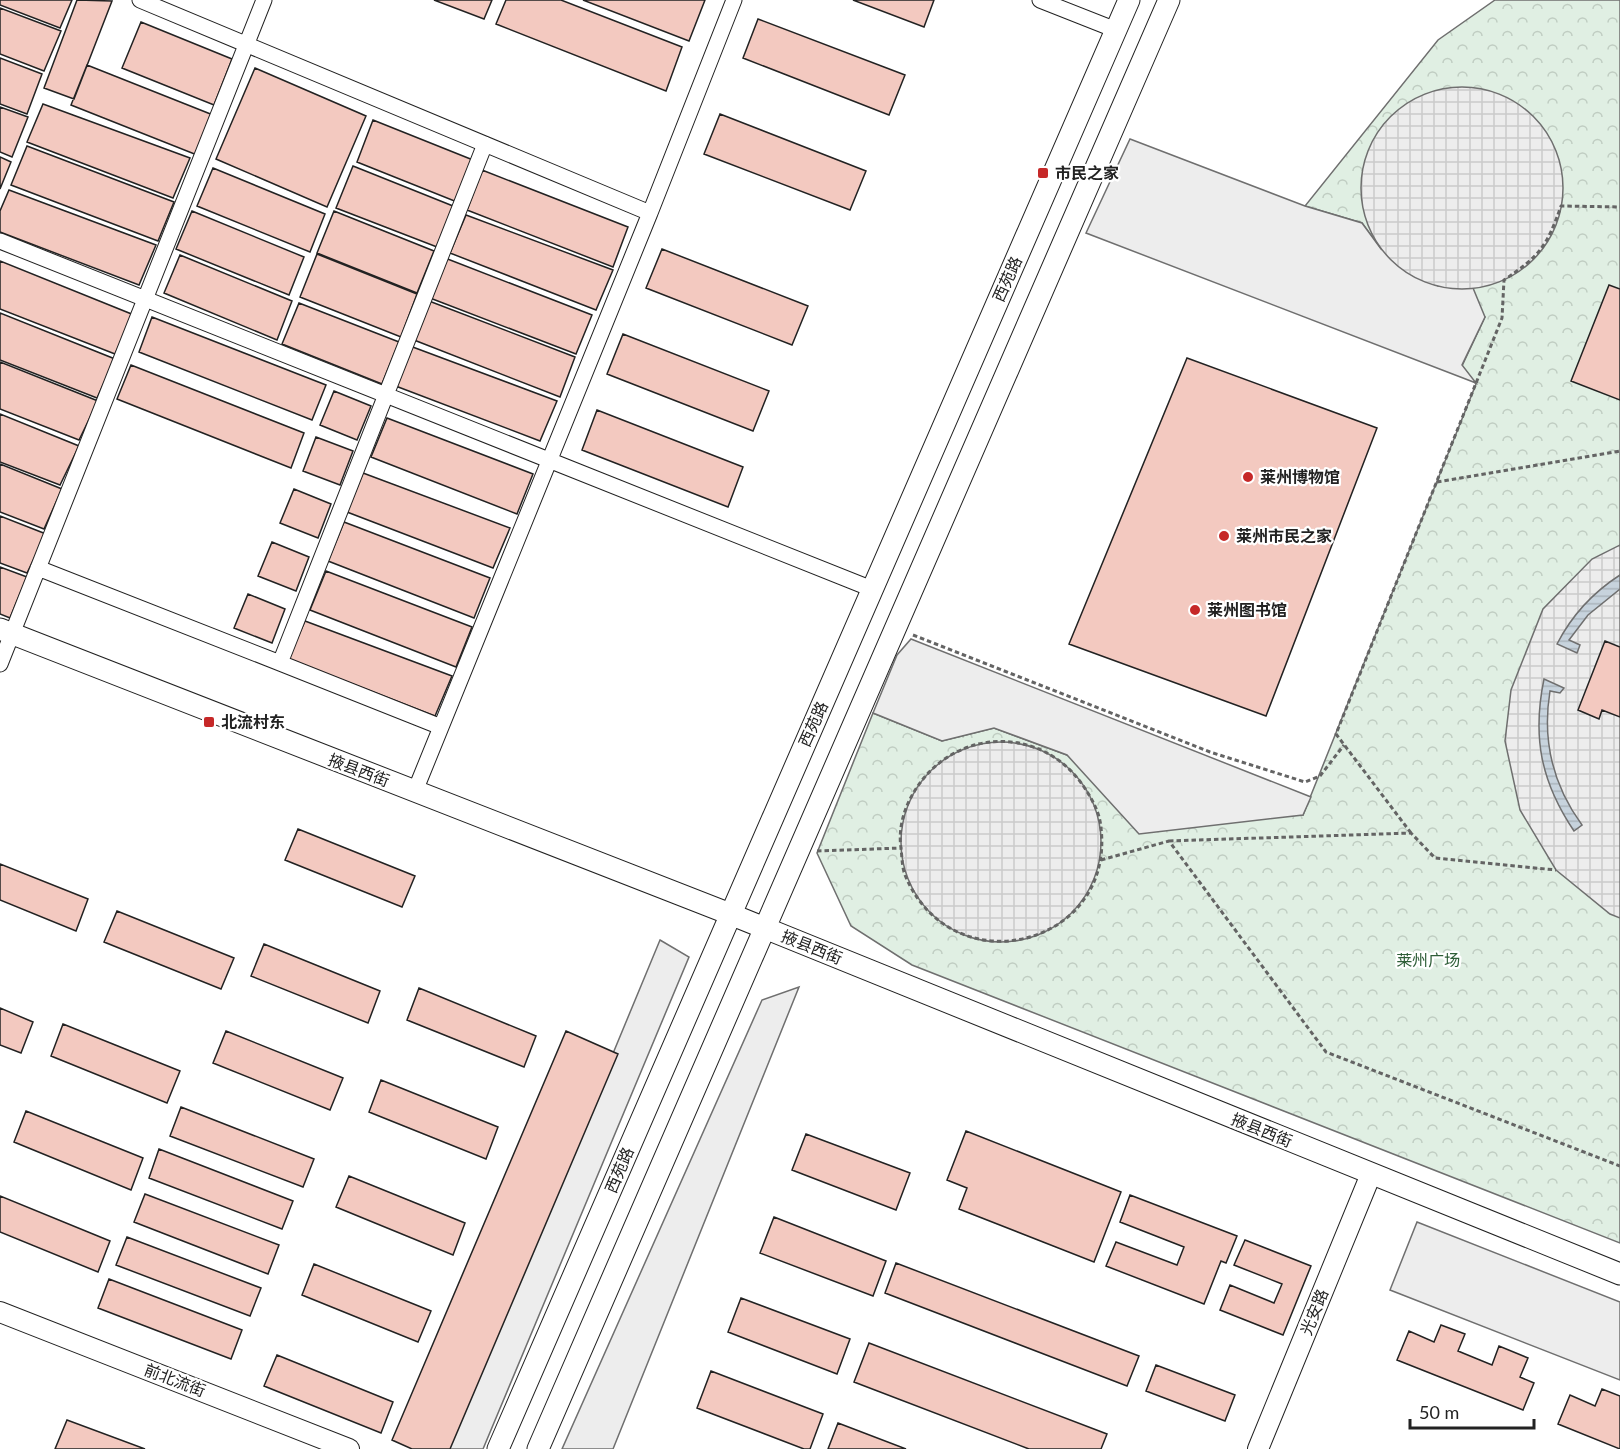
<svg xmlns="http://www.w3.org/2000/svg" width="1620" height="1449" font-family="Lato,'Noto Sans SC',sans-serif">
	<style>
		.park { fill: url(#park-crowns); stroke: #6f6f6f; stroke-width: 1.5 }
		.parking { fill: #ededed; stroke: #6f6f6f; stroke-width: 1.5 }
		.plaza { fill: url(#plaza-grid); stroke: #6f6f6f; stroke-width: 1.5 }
		.water { fill: url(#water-rules); stroke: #6f6f6f; stroke-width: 1.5 }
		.building { fill: #f3c9c0; stroke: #222; stroke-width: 1.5 }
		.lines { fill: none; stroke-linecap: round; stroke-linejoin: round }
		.minor-casing { stroke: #222; stroke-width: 17 }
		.tertiary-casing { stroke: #222; stroke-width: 22 }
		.secondary-casing { stroke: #222; stroke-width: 23 }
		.path { stroke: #646464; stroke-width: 3; stroke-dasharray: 4.5 3; stroke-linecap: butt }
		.minor { stroke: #fff; stroke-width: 15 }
		.tertiary { stroke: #fff; stroke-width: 20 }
		.secondary { stroke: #fff; stroke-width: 21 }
		.poi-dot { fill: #c62828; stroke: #fff; stroke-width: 2 }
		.labels { text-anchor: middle; stroke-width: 4.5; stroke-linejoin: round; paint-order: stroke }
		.poi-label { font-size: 16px; font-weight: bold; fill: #222; stroke: #fff; text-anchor: start }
		.street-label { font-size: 16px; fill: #222; stroke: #fff }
		.park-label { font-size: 16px; fill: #2f5e38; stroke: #fff }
	</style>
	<defs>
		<pattern id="park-crowns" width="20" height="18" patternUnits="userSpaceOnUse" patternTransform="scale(1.5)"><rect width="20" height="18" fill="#e0efe3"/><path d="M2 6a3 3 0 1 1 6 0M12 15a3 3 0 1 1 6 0" fill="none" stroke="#c0cdc2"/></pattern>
		<pattern id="plaza-grid" width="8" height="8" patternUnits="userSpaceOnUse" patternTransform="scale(1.5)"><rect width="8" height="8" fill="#ededed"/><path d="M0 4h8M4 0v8" fill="none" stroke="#cbcbcb"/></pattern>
		<pattern id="water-rules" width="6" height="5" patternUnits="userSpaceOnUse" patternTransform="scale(1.5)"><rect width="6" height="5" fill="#c7d3dd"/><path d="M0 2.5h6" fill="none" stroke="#abb5bd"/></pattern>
	</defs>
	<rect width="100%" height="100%" fill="#fff"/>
	<path class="park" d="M1495,0H1620V1243L912,965L851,926L817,853L873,713L942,741L994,728L1075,758L1303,815L1476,384L1462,366L1485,317L1381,249L1362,223L1305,206L1438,40Z"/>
	<path class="parking" d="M1130,139L1305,206L1362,223L1381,249L1438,286L1473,288L1485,317L1462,365L1476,383L1086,233Z
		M911,639L1311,797L1303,815L1139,834L1067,755L994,728L942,741L873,713L897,655Z
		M660,940L689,957L483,1449H449Z
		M799,987L613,1449H562L762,1000Z
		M1417,1222L1620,1302V1380L1390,1290Z"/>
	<path class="plaza" d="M1361 188a101 101 0 1 1 202 0a101 101 0 1 1-202 0Z
		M1620,545V918L1610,914L1556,870L1520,810L1505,741L1511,690L1543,609L1592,559Z
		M901 842a100 100 0 1 1 200 0a100 100 0 1 1-200 0Z"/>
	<path class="water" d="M1620,575V589L1588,615L1569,640L1580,645L1577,653L1557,644C1572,615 1592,593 1620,575Z
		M1544,679L1564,688L1560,693L1550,691C1542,740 1552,784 1582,825L1574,831C1541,782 1532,737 1544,679Z"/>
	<path class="building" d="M0,0H72L60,28L0,5Z
		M77,0L112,1L74,99L44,88Z
		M434,0H492L484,19Z
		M506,0H561L682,47L666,91L496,24Z
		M583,0H705L689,41Z
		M853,0H934L924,27Z
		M0,8L61,31L44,71L0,54Z
		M758,19L905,75L889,115L743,58Z
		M141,22L232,59L214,105L122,68Z
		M0,58L42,74L27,114L0,104Z
		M87,65L213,115L197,155L71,105Z
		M255,68L366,116L327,207L216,159Z
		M43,104L190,158L173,198L27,142Z
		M0,107L28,117L12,157L0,152Z
		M720,114L866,171L850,210L704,154Z
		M373,120L473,160L457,202L357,162Z
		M27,146L174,202L158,241L11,185Z
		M0,157L11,162L0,189Z
		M353,166L453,206L437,247L336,208Z
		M213,168L325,214L310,252L197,206Z
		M482,170L628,227L613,267L467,210Z
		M9,190L156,245L139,285L0,232V211Z
		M192,211L304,257L289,295L176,249Z
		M334,211L434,251L417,293L317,253Z
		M466,215L613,270L596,310L450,253Z
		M662,249L808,306L792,345L646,288Z
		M317,254L417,294L401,337L300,297Z
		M180,255L292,301L277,340L164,293Z
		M445,258L592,315L576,354L430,298Z
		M0,261L134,315L115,354L0,309Z
		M1609,285L1620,289V400L1571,381Z
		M429,301L575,357L560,397L414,340Z
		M299,303L399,342L382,384L282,344Z
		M0,313L115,359L97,398L0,360Z
		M152,317L326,385L312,420L139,352Z
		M623,334L769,391L753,431L607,374Z
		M410,346L557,401L540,441L393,385Z
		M1187,358L1377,428L1266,716L1069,644Z
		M0,362L98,401L79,440L0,409Z
		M131,365L304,433L291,468L117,399Z
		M334,391L371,406L357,440L320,425Z
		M597,410L743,467L728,507L582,450Z
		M0,414L79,446L60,485L0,462Z
		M387,418L533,474L517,514L371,457Z
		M316,437L353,451L340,485L303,471Z
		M0,464L62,489L44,529L0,512Z
		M363,473L510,528L493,568L347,512Z
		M294,489L331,504L318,538L280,523Z
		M0,516L46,534L27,573L0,563Z
		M344,522L490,578L474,618L328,561Z
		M272,542L309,557L296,591L258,576Z
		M0,567L27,577L10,618L0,614Z
		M326,571L472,627L456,667L310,610Z
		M248,594L285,609L272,643L234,628Z
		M305,621L452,676L435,716L288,659Z
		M1605,641L1620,647V717L1602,710L1599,719L1578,710Z
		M298,829L415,876L402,907L285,860Z
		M0,864L88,899L76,931L0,900Z
		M117,911L234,958L221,989L104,942Z
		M264,944L380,991L368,1023L251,976Z
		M419,988L536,1036L524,1067L407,1020Z
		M0,1008L33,1022L21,1053L0,1045Z
		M63,1024L180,1071L167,1103L51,1056Z
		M226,1031L343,1078L330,1110L213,1063Z
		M566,1031L618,1054L450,1449H412L392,1440Z
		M381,1080L498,1127L486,1159L369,1112Z
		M181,1107L314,1159L303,1187L170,1136Z
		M26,1111L143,1158L131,1190L14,1142Z
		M966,1131L1121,1192L1094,1262L959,1209L967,1188L947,1180Z
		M806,1134L910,1173L896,1210L792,1170Z
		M159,1149L293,1201L282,1229L149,1178Z
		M349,1176L465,1223L453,1255L336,1207Z
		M145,1194L279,1245L268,1274L134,1222Z
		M1130,1195L1237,1236L1226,1263L1221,1261L1204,1304L1106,1266L1116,1242L1177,1265L1184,1247L1120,1222Z
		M0,1196L110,1241L98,1272L0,1232Z
		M774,1217L886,1261L873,1296L760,1253Z
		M127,1237L261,1288L250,1316L116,1265Z
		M1245,1240L1311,1266L1283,1335L1220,1310L1230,1285L1274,1303L1282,1284L1234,1265Z
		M896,1263L1139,1356L1127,1386L885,1293Z
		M314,1264L431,1311L418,1342L302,1295Z
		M109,1279L242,1330L231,1359L98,1308Z
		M741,1298L850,1339L837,1374L728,1332Z
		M1441,1325L1465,1334L1458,1351L1492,1365L1499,1346L1528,1358L1520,1377L1534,1383L1523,1410L1397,1360L1409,1331L1434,1342Z
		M869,1343L1107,1434L1101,1449H1029L854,1382Z
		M277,1355L393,1402L381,1433L264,1386Z
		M1156,1365L1235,1395L1225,1421L1146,1391Z
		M711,1371L823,1414L810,1449H804L697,1408Z
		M1602,1389L1620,1396V1449L1558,1424L1570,1395L1595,1406Z
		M67,1420L145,1449H55Z
		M838,1423L906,1449H828Z"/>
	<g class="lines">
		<defs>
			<path id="minor" d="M140,0L650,213L415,791
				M1040,0L1116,30
				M650,213L734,0
				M0,241L872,589
				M38,568L280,663
				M0,664L264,0
				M441,727L280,663L485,144"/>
			<path id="tertiary" d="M0,1312L349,1449
				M1258,1449L1371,1174"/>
			<path id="secondary" d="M0,629L730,914L1620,1274
				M498,1449L1129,0
				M538,1449L1169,0"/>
		</defs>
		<use href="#minor" class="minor-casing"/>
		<use href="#tertiary" class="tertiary-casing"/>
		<use href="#secondary" class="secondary-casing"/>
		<path class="path" d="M1437,482L1620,451
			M913,635L1210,752L1305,782L1320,776L1344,745
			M1411,833L1336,734L1502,318L1504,280C1540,256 1547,246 1561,206L1620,207
			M1169,841L1411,833L1435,858L1556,870
			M817,851L901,848C898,829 904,808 914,792C953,727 1042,724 1084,787C1092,799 1100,813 1101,828C1115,946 952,988 905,875C902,867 902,857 901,848
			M1101,860L1169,841L1326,1052L1620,1166"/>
		<use href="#minor" class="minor"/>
		<use href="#tertiary" class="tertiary"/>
		<use href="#secondary" class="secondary"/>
	</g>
	<g class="poi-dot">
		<rect x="1037" y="167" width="12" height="12" rx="3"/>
		<circle cx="1248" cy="477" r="6"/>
		<circle cx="1224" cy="536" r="6"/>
		<circle cx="1195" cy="610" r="6"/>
		<rect x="203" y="716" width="12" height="12" rx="3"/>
	</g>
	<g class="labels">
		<g class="poi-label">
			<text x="1055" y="179">市民之家</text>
			<text x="1260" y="483">莱州博物馆</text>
			<text x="1236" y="542">莱州市民之家</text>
			<text x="1207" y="616">莱州图书馆</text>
			<text x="221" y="728">北流村东</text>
		</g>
		<g class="street-label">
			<text transform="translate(1007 279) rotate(-66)" y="6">西苑路</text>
			<text transform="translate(813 724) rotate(-66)" y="6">西苑路</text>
			<text transform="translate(359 770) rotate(21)" y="6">掖县西街</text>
			<text transform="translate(812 947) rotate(22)" y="6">掖县西街</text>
			<text transform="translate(1262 1130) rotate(22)" y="6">掖县西街</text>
			<text transform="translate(619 1170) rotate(-67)" y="6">西苑路</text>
			<text transform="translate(1314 1312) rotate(-68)" y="6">光安路</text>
			<text transform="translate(175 1380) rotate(21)" y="6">前北流街</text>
		</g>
		<g class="park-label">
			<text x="1428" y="966">莱州广场</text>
		</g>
	</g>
	<path d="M1410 1419v9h124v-9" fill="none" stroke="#222222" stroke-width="3"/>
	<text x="1419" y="1419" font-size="18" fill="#222222" stroke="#ffffff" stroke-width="4.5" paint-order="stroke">50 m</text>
</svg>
